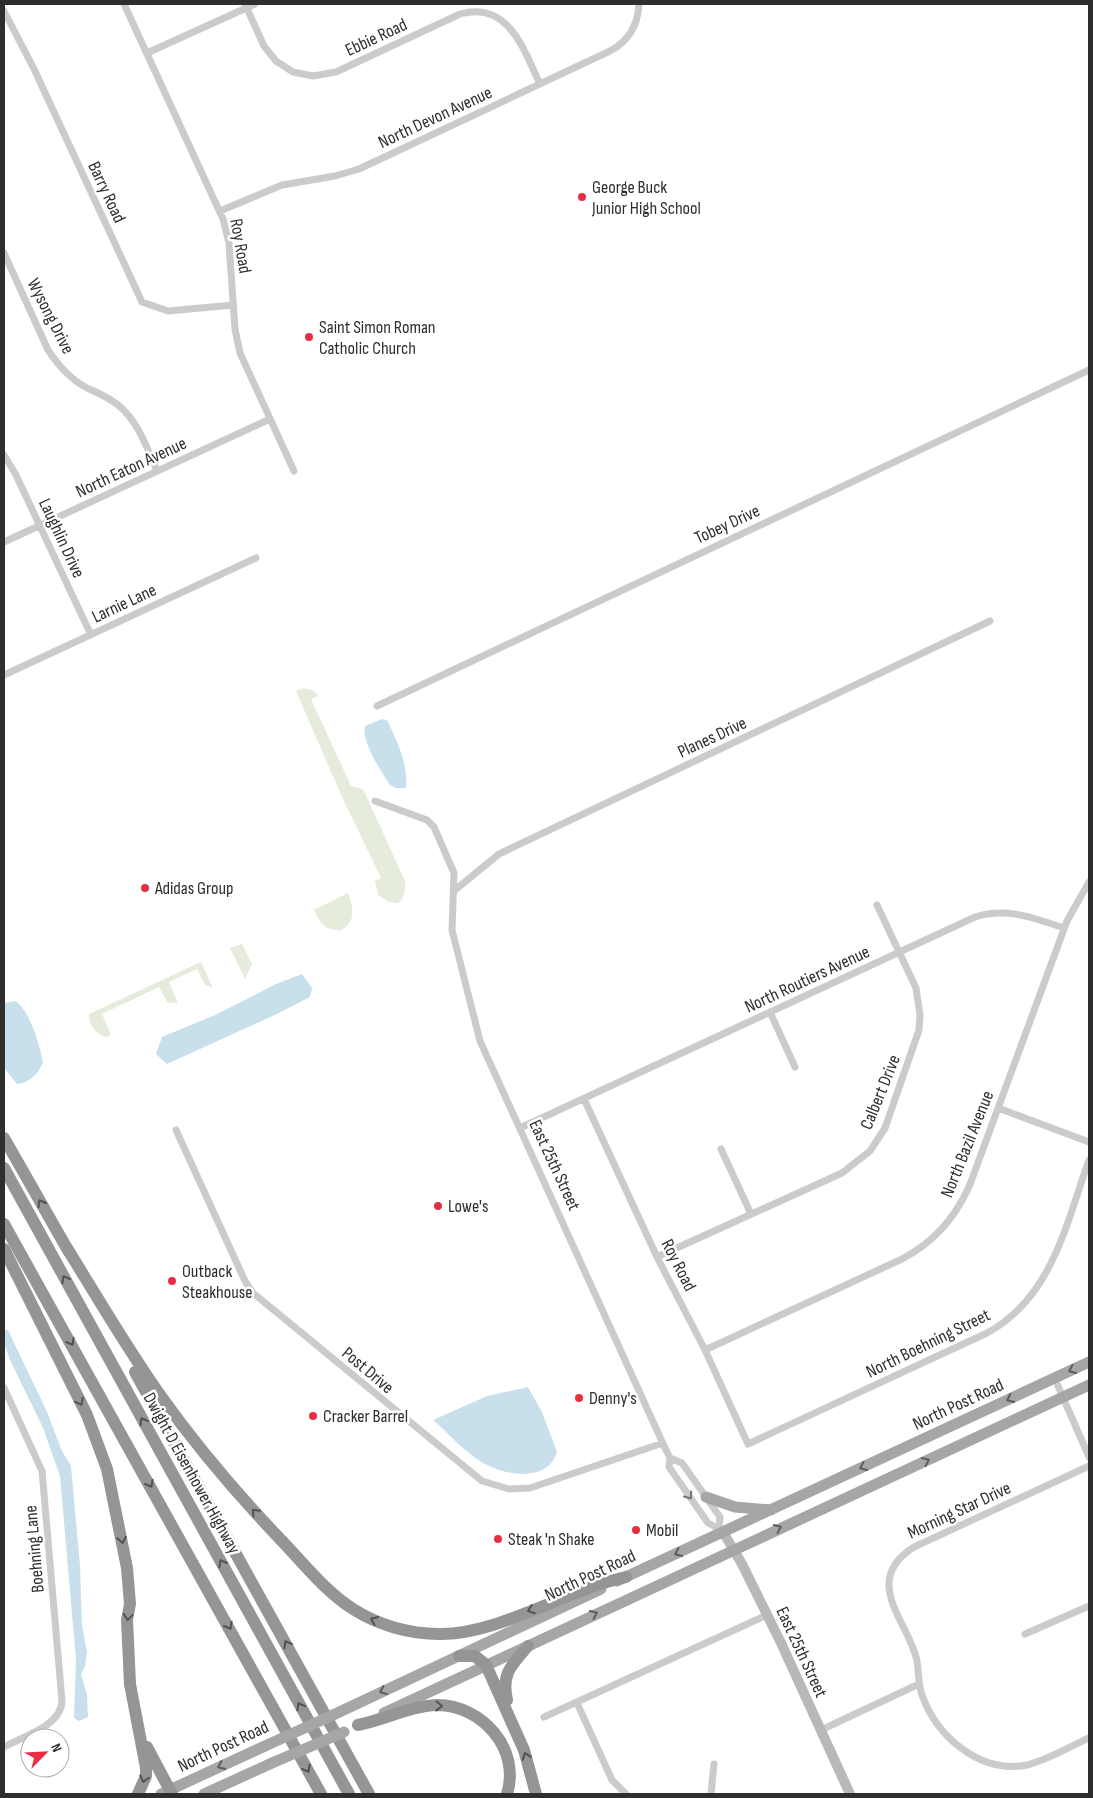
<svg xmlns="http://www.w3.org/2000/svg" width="1093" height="1798" font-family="'Sofia Sans Condensed',sans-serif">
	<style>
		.green { fill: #e5ecdb }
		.water { fill: #c7e0ec }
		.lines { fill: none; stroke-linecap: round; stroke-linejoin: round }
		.street { stroke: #cbcbcb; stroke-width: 7 }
		.secondary { stroke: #b8b8b8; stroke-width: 10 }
		.primary { stroke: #a6a6a6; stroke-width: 11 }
		.highway { stroke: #959595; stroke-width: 12 }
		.primary-bridge { stroke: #a6a6a6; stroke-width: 11 }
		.oneway { stroke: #525252 }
		.oneway2 { stroke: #5e5e5e }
		.oneway3 { stroke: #757575 }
		.poi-dot { fill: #ea2c43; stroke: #fff; stroke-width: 2 }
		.labels { text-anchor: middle; stroke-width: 5; stroke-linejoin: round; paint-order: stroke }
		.street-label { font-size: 18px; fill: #2e2e2e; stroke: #fff }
		.poi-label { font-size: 18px; fill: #2e2e2e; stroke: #fff; text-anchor: start }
	</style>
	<rect width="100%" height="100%" fill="#fff"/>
	<path class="green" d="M304,688L315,691L318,696L311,699L351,786L363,789L405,881C406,889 405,897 398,903L389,902L378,895L375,881L381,878L342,797L296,691Z
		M348,893C353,907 357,922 341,930C326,932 319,922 314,910Z
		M242,944L252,964L245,979L230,948Z
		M201,962L213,988L205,985L197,969L169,982L178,1003L167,1002L159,987L102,1014L111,1035L106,1037C95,1033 89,1026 89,1014Z"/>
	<path class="water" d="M382,719L387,720C397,741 408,763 406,788H396L390,785C382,773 361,741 365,726Z
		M302,974L312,988L310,997L275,1015L167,1064L156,1054L162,1037L215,1015L276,984Z
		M16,1001C31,1014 39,1043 43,1062C39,1073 30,1083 17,1084L4,1068V1003Z
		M4,1330H8L47,1412L62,1451L71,1466L80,1565L82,1626L87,1652L85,1666L81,1674L87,1695L88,1717L79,1721L74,1718L76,1660L60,1476L43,1428L10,1360L4,1343Z
		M528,1387L542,1412L557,1452C547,1485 499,1475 477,1459C461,1448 447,1432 433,1420L487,1396Z"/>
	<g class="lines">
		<path class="street" d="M124,4L223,219L229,243L235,329L240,353L294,471
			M245,4L264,46L276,61L293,72L313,76L336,72L460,14C509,0 524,51 540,84
			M4,11L34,69L142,302L168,311L233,305
			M147,53L255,4
			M220,211L282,185L335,176L359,169L610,51C629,41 638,25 639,4
			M4,253L48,350C59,366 70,379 87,388C98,393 108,397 118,405C138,421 147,448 157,471
			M4,455L16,475L91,635
			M4,542L270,419
			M4,675L256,558
			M377,706L1089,370
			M375,801L427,820L434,827L454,873L452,930L480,1041L665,1448L670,1458L682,1463L720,1517L719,1527
			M455,890L499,854L990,621
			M770,1012L795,1067
			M584,1099L657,1257L705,1350L748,1444L987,1333C1052,1298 1066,1224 1089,1160
			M998,1108L1089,1142
			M520,1128L975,917C1007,907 1034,918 1064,928
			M176,1130L245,1281L253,1293L482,1481L509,1489L530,1488L663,1443
			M721,1149L751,1214
			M657,1257L842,1173L870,1151L885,1128L919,1030L920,1015L916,988L877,905
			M705,1350L902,1259C934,1242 954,1219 969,1187L1067,921L1089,882
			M1055,1379L1089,1457
			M4,1388L42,1471L62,1701C61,1726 24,1736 4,1747
			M670,1458L669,1467L708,1523L721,1530
			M1089,1466L914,1547C860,1581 909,1622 917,1661C919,1673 918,1684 922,1695C937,1737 980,1774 1027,1765C1048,1760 1069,1747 1089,1738
			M1025,1634L1089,1606
			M577,1703L612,1780L626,1794
			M544,1717L767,1615
			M821,1730L919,1684
			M711,1794L714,1764"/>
		<path class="secondary" d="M723,1532L742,1564L781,1643L850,1794"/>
		<path class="primary" d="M706,1497L735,1507L771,1510
			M617,1581L1089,1362
			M384,1713L1089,1385
			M333,1715L601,1589
			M161,1794L265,1746
			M204,1794L272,1763"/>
		<path class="highway" d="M4,1138L69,1252
			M4,1168L349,1794
			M4,1224L321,1794
			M65,1245C96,1295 126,1347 160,1395C197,1447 238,1495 282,1541C304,1564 325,1591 353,1609C378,1625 409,1634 439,1634C498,1635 566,1590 626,1577
			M4,1249L87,1415L107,1469L127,1568L130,1604L127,1620L130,1684L146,1768V1776L138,1794
			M135,1372L369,1794
			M459,1656H475L486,1665L524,1750L536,1794
			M507,1700C501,1673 512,1665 528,1646
			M358,1725C384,1720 410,1706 437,1705C482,1705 521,1749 507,1794
			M147,1747L172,1794"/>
		<path class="primary-bridge" d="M265,1746L333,1715
			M272,1763L344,1732"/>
	</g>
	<defs><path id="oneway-chevron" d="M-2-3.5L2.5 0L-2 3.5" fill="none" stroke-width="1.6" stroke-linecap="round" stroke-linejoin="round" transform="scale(1.25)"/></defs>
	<g class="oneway">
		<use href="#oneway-chevron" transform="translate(41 1203) rotate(-120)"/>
		<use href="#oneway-chevron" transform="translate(65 1279) rotate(-119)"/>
		<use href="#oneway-chevron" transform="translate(71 1342) rotate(61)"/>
		<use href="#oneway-chevron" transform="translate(80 1402) rotate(64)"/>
		<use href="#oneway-chevron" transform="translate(143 1421) rotate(-119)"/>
		<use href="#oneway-chevron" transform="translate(150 1484) rotate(61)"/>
		<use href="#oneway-chevron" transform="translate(255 1512) rotate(-133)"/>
		<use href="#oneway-chevron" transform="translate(122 1540) rotate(80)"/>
		<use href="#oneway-chevron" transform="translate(222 1563) rotate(-119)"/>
		<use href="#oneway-chevron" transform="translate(531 1610) rotate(159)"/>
		<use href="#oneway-chevron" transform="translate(128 1617) rotate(95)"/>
		<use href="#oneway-chevron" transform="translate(374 1620) rotate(-156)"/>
		<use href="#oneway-chevron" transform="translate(229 1626) rotate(61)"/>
		<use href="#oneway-chevron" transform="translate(287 1644) rotate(-119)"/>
		<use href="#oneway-chevron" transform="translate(300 1706) rotate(-119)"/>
		<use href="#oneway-chevron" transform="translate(439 1706) rotate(1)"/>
		<use href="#oneway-chevron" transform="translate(526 1756) rotate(-110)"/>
		<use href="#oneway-chevron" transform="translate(307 1769) rotate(61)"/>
		<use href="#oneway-chevron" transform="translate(144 1779) rotate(105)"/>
	</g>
	<g class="oneway2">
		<use href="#oneway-chevron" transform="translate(1072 1370) rotate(155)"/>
		<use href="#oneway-chevron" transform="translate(1010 1399) rotate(155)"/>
		<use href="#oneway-chevron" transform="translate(926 1461) rotate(-25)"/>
		<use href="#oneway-chevron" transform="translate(863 1467) rotate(155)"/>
		<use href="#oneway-chevron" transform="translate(778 1528) rotate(-25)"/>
		<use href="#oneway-chevron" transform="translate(678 1553) rotate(155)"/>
		<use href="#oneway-chevron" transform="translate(594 1614) rotate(-25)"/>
		<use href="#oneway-chevron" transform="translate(383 1691) rotate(155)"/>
		<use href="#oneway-chevron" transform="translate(221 1766) rotate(155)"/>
	</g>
	<use class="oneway3" href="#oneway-chevron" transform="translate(689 1496) rotate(55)"/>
	<g class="poi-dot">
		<circle cx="582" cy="197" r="5"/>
		<circle cx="309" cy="337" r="5"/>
		<circle cx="145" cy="888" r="5"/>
		<circle cx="438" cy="1206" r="5"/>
		<circle cx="172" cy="1281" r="5"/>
		<circle cx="579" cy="1398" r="5"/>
		<circle cx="313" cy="1416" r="5"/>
		<circle cx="636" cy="1530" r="5"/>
		<circle cx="498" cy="1539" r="5"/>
	</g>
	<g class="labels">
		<g class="street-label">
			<text transform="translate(376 37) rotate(-25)" y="6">Ebbie Road</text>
			<text transform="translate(435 117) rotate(-25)" y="6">North Devon Avenue</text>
			<text transform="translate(107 192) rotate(65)" y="6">Barry Road</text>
			<text transform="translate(241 246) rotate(80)" y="6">Roy Road</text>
			<text transform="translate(51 316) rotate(63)" y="6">Wysong Drive</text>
			<text transform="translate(131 467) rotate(-25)" y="6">North Eaton Avenue</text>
			<text transform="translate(727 524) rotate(-25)" y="6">Tobey Drive</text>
			<text transform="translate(62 538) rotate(65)" y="6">Laughlin Drive</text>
			<text transform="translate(124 603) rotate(-25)" y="6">Larnie Lane</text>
			<text transform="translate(712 737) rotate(-25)" y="6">Planes Drive</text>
			<text transform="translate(807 979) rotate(-25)" y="6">North Routiers Avenue</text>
			<text transform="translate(880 1092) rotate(-68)" y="6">Calbert Drive</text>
			<text transform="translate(967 1144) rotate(-68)" y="6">North Bazil Avenue</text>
			<text transform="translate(555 1165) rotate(65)" y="6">East 25th Street</text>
			<text transform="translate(679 1265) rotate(63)" y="6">Roy Road</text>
			<text transform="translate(928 1343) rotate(-26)" y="6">North Boehning Street</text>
			<text transform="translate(368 1370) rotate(40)" y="6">Post Drive</text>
			<text transform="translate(958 1404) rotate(-25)" y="6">North Post Road</text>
			<text transform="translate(192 1473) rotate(61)" y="6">Dwight D Eisenhower Highway</text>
			<text transform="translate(959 1510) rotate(-25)" y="6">Morning Star Drive</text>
			<text transform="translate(34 1549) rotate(-95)" y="6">Boehning Lane</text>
			<text transform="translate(590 1575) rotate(-25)" y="6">North Post Road</text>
			<text transform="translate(802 1652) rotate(65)" y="6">East 25th Street</text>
			<text transform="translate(223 1746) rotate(-25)" y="6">North Post Road</text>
		</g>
		<g class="poi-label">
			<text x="592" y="193">George Buck<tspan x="592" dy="21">Junior High School</tspan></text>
			<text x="319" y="333">Saint Simon Roman<tspan x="319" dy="21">Catholic Church</tspan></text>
			<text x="155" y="894">Adidas Group</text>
			<text x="448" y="1212">Lowe's</text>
			<text x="182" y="1277">Outback<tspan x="182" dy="21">Steakhouse</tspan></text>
			<text x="589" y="1404">Denny's</text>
			<text x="323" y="1422">Cracker Barrel</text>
			<text x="646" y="1536">Mobil</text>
			<text x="508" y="1545">Steak 'n Shake</text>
		</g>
	</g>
	<rect width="1093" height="1798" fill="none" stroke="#2e2e2e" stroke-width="10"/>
	<g transform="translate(45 1753) rotate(66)"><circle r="24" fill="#ffffff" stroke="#ababab"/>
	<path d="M0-4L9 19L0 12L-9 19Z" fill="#ea2c43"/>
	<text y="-8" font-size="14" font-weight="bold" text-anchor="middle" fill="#2e2e2e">N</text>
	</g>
</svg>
